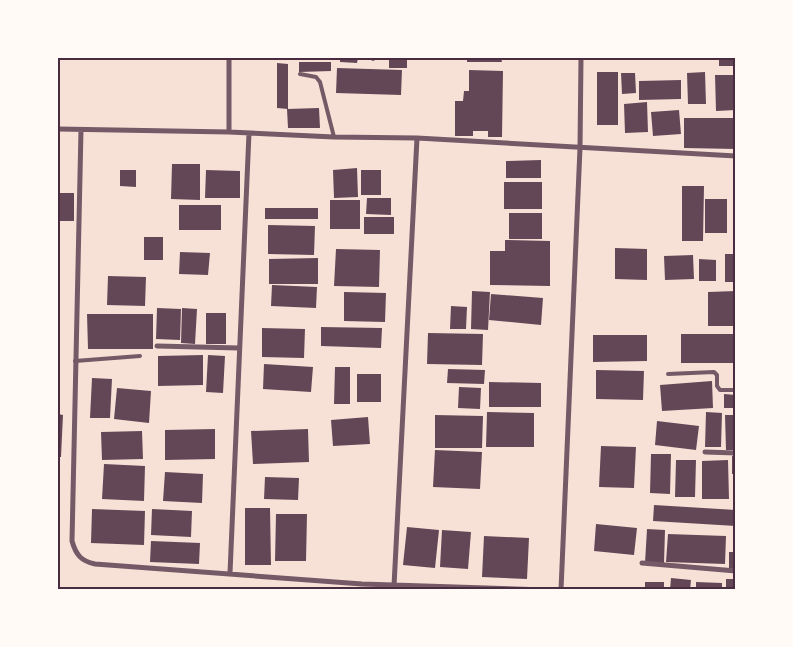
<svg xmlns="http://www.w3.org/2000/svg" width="793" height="647" font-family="Raleway,sans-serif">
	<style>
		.building { fill: #644757 }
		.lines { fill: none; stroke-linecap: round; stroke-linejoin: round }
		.service { stroke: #755966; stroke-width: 4 }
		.minor { stroke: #755966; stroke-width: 5 }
		.neatline { fill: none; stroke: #4a2c40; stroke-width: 2 }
	</style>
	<rect width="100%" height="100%" fill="#f7e1d7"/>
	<path class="building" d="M340,58H358L357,63L340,62Z
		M389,58H407V68H389Z
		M467,58H501L502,62H467Z
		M719,58H736V66H719Z
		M299,62H331V71L299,72Z
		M277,63L288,64V109L277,108Z
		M337,68L402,70L401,95L336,93Z
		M469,70L503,71L502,137H488V131H473V136H455V101H463L464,91H469Z
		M597,72H618V125H597Z
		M705,72L706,104H688L687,73Z
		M621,73H635L636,93L622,94Z
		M715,75H736V110L716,111Z
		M681,80V99L639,100V81Z
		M647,102L648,132L625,133L624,104Z
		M319,108L320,128H288L287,109Z
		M679,110L681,134L653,136L651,112Z
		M684,118H736V149L684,148Z
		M541,160V178H506V161Z
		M172,164H200V200L171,199Z
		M357,168L358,197L334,198L333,170Z
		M120,170H136V187L120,186Z
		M206,170L240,171V198H205Z
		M361,170H381V195H361Z
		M504,182H542V209H504Z
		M682,186H704L703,241H682Z
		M58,193H74V221H58Z
		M367,198H391V215L366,214Z
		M705,199H727V233H705Z
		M330,200H360V229H330Z
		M179,205H221V230H179Z
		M265,208H318V219H265Z
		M509,213H542V239H509Z
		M364,217H394V234H364Z
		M268,225L315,226L314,255L268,254Z
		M144,237H163V260H144Z
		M505,240L550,241V286L490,285V251H505Z
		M615,248L647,249V280L615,279Z
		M336,249L380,250L379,287L334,286Z
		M180,252L210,253L208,275L179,274Z
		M725,254H736V282H725Z
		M693,255L694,279L665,280L664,256Z
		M318,258V284H269V259Z
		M699,259L716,260V281H699Z
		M108,276L146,277L145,306L107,305Z
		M272,285L317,287L316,308L271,306Z
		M472,291L490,292L488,330L471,329Z
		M736,291V326H708V292Z
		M344,292L386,293L385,322L344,321Z
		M491,294L543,298L541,325L489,320Z
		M451,306L467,307L466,329H450Z
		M157,308L181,309L180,340L156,339Z
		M182,308L197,309L195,344L181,343Z
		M206,313H226V344H206Z
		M87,314H153V349H88Z
		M321,327L382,328L381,348L321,346Z
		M262,328L305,329L304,358L262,357Z
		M428,333L483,334L482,365L427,364Z
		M681,334H736V363H681Z
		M593,335H647V361L593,362Z
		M203,355V385L158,386V356Z
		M208,355L225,356L223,393L206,392Z
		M264,364L313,367L311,392L263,389Z
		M335,367H350V404H334Z
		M448,369L485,370L484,384L447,383Z
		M596,370L644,371L643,400L596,399Z
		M357,374H381V402H357Z
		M92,378L112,379L110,418H90Z
		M712,381L713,408L662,411L660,385Z
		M489,382L541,383V407H489Z
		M459,387L481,388L480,409L458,408Z
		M117,388L151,391L149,423L114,419Z
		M724,394L736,395V408H724Z
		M487,412L534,413V447H486Z
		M706,412L722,413L721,447H705Z
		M58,414L63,415L61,457H58Z
		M435,415L483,416L482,448H435Z
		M725,415H736V450H726Z
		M368,417L370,444L333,446L331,420Z
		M657,421L699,426L696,450L655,445Z
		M215,429V459L165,460V430Z
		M308,429L309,462L253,464L251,431Z
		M142,431L143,459L102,460L101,432Z
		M601,446L636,447L634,488L599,487Z
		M435,450L482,452L480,489L433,487Z
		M651,454H671L670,494L650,493Z
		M732,456H736V474H732Z
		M676,460H696L695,497H675Z
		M728,460L729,499H702V461Z
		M104,464L145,466L144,501L102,499Z
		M165,472L203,474L202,503L163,501Z
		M265,477L299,478L298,500L264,499Z
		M654,505L736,510V526L653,521Z
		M245,508H270L271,565H245Z
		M92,509L145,511L144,545L91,543Z
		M152,509L192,511L191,537L151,535Z
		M276,514H307L306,561H275Z
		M596,524L637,528L634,555L594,551Z
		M407,527L439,530L435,568L403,565Z
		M647,529L665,530L664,564L645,563Z
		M442,530L471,532L468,569L440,567Z
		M668,534L726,536L725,564L666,562Z
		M484,536L529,538L527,579L482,577Z
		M151,541L200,543L199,564L150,562Z
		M729,552H736V570L729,569Z
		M671,578L691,580L690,590H670Z
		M726,579H736V590H726Z
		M645,582H664V590H645Z
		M696,582L722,583V590H696Z"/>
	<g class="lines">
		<path class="service" d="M373,59V58
			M300,74L316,77L320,82L334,137
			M75,361L140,356
			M668,374L714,372L717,375V386L720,390H736"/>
		<path class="minor" d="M58,129L229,132L334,137L417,138L736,156
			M81,130L72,541C76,555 81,561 95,564L362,584L545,590
			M229,132V58
			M157,346L239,348
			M705,452L736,453
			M642,563L736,571
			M230,573L249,133
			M394,586L417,138
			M561,590L580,148L581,58"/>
	</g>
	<rect width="793" height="647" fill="none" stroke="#fffaf5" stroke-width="118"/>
	<rect x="59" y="59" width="675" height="529" class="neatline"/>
</svg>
